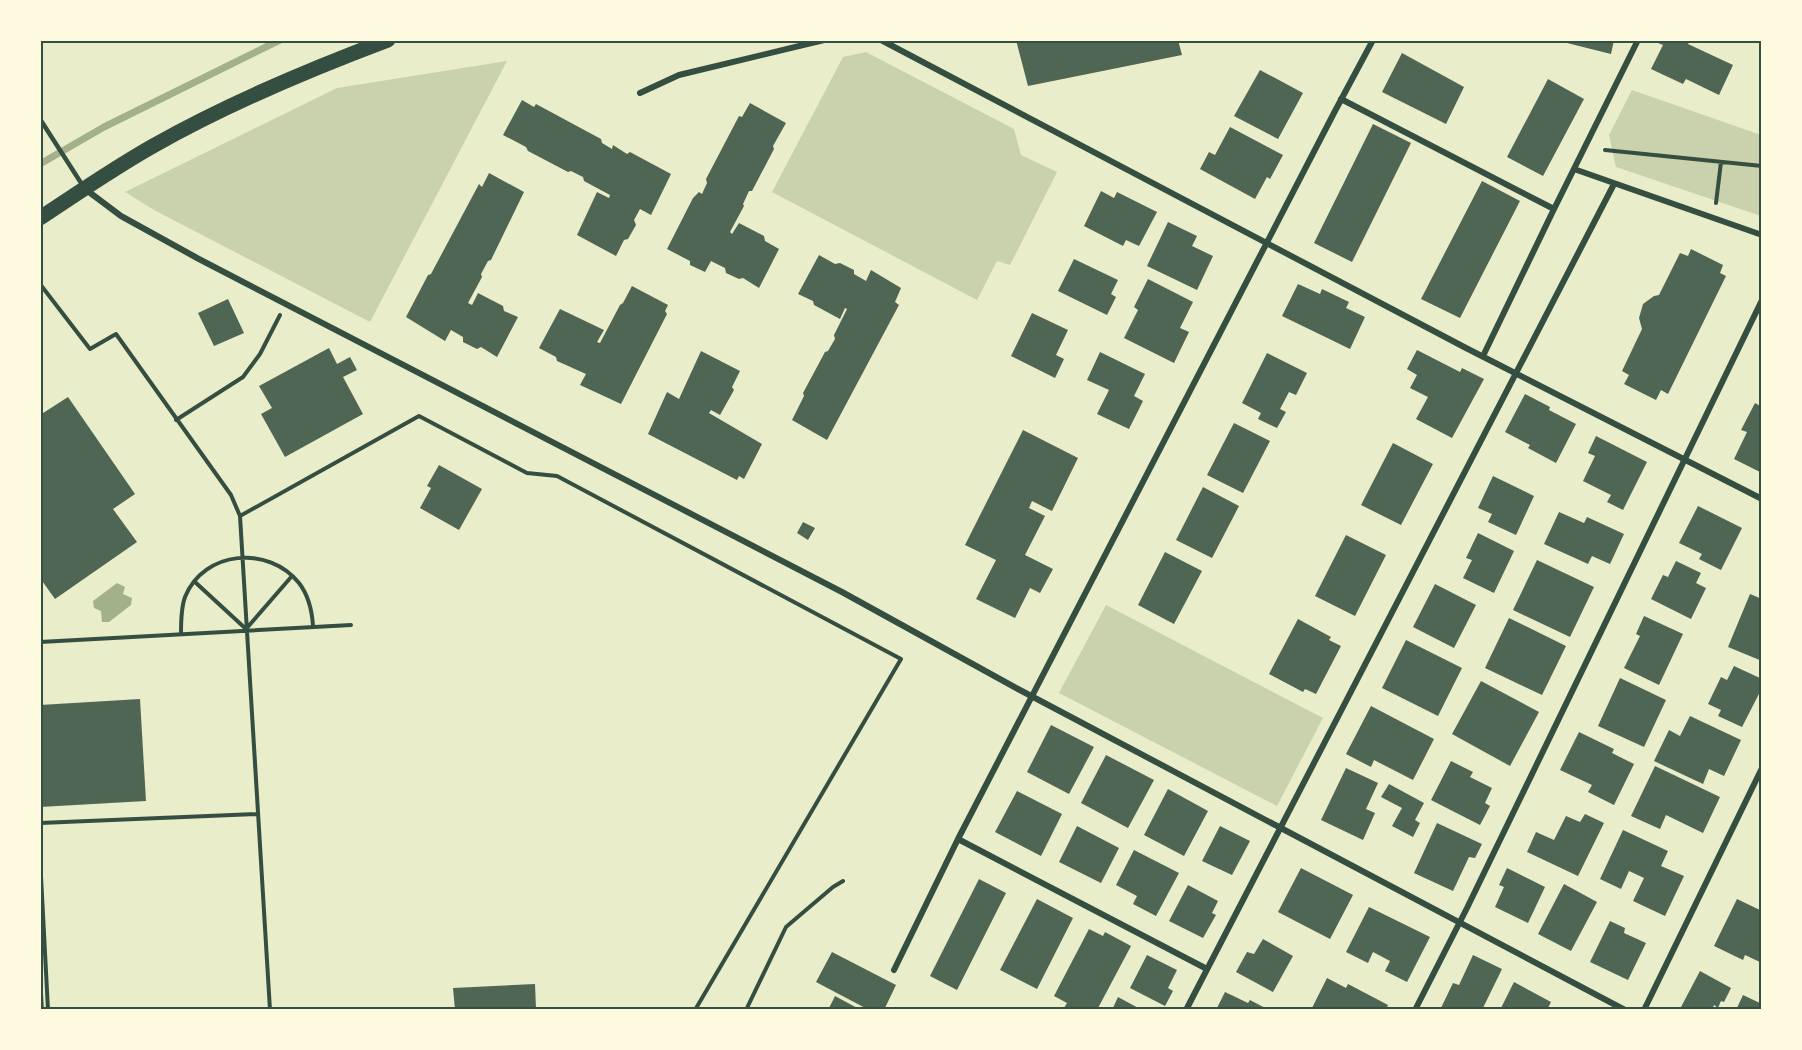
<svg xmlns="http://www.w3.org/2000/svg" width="1802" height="1050" font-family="Arial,sans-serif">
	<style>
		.green { fill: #cad2ad }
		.water { fill: #a3b18a }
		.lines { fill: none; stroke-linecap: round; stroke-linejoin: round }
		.stream { stroke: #a3b18a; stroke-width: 7 }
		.building { fill: #4f6655 }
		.path { stroke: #344e41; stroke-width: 4 }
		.service { stroke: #344e41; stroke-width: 4.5 }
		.minor { stroke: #344e41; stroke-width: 6 }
		.primary { stroke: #344e41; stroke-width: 15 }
		.neatline { fill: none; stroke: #344e41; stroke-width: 2 }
	</style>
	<rect width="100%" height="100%" fill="#e9edc9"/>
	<path class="green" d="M866,52L1014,129L1021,155L1057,172L1010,265L997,261L977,300L772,192L843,57Z
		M507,61L370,322L154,210L125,192L337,88Z
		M1632,90L1761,135V216L1616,167L1609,135Z
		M1106,605L1323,718L1277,806L1059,693Z"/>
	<path class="water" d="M117,583L125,587L123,594L132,598L131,605L109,622H102L101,611L94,608L93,601Z"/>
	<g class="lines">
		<path class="stream" d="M40,164L104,127L280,40"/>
	</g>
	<path class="building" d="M1016,40H1178L1182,55L1028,86Z
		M1555,40H1614L1611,54Z
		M1659,40H1690L1688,44L1733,65L1719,95L1686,79L1683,84L1651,69L1663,45L1658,43Z
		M1402,53L1464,87L1446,124L1382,92Z
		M1260,70L1303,93L1278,139L1234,116Z
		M1548,79L1584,99L1543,176L1507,157Z
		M522,100L534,107L536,104L601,139L602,143L612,149L613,145L627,154L630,152L671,174L651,215L640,209L634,220L636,225L628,239L624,240L616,256L577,235L597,192L609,198L610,195L584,181L583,177L571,171L568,172L528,151L526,147L503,135Z
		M750,103L786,123L773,146L774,149L752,191H749L743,204L744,206L730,232L732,234L739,223L764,236L765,241L779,249L759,288L743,278L739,279L726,273L725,268L711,261L705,272L690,265V261L667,249L693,198L699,192L702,194L707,183L706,179L739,116L742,117Z
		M1373,124L1411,143L1352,262L1314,243Z
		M1230,127L1283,155L1270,179L1267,177L1255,199L1200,169L1209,152L1215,155Z
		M489,173L524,192L491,260L488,261L481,274L482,277L468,303L472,305L478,293L503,306L504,311L518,317L497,357L481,347L477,349L463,342V337L451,330L445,341L406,317L428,275L431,274L479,184L482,187Z
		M1482,181L1520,201L1460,318L1421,299Z
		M1101,191L1114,198L1117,192L1157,212L1139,246L1126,240L1123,246L1084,226Z
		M1168,222L1197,236L1192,246L1213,256L1197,290L1147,266Z
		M1691,249L1723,265L1720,273L1726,276L1668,394L1661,390L1656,400L1624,384L1629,375L1622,371L1642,329L1639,318L1643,304L1654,296L1659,295L1680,253L1688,256Z
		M819,255L835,264L840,263L854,270V274L866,281L871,270L901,288L895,302L899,305L827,440L792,420L804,396L803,393L825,352L828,351L835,339L834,335L847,309L845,308L840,319L814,305L813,301L798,294Z
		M1074,259L1118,280L1111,294L1116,297L1107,315L1058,291Z
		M1148,279L1193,302L1180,328L1189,332L1174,363L1124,338L1138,310L1134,307Z
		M1298,284L1320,294L1322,289L1349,302L1346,308L1365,317L1350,349L1282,316Z
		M632,286L668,305L665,311L667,314L621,404L580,385L586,374L557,361L556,357L539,348L560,309L604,330L597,342L600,343L620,305L623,303Z
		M228,299L244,333L214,346L198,313Z
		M1032,313L1068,330L1056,355L1064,359L1055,378L1011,356Z
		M329,348L337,364L350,357L357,370L343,377L363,414L285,457L261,414L272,408L259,386Z
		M1417,350L1460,372L1462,368L1484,379L1452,438L1416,419L1428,397L1410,388L1417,375L1407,369Z
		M701,351L740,371L732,387L734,390L720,415L711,410L709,413L762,444L744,479L739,476L737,480L648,434L667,392L679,399Z
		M1100,352L1145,374L1134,396L1143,401L1129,429L1097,414L1109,390L1087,380Z
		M1267,353L1307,373L1296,395L1289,392L1280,409L1286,412L1277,428L1258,419L1261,413L1242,403Z
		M1525,394L1550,407L1549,410L1576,424L1556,463L1528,448L1530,445L1505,432Z
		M68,397L135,494L113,509L137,542L55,599L40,578V415Z
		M1755,403L1762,407V473L1734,459L1747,432L1741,430Z
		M1234,423L1270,441L1243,493L1207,475Z
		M1023,430L1078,458L1052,511L1032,501L1029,508L1045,516L1025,555L1053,569L1040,593L1030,588L1015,618L976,599L996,560L965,545Z
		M1596,436L1647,462L1623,510L1607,502L1611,495L1583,481L1595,456L1588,453Z
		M1393,443L1433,464L1401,525L1361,505Z
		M439,465L482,489L459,530L420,508L431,488L427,486Z
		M1493,476L1534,496L1516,535L1488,522L1492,514L1478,508Z
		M1203,487L1239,506L1212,558L1176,540Z
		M1698,506L1742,528L1721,570L1699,559L1702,554L1679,543Z
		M1559,512L1584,523L1587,517L1624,534L1610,564L1592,556L1588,564L1544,544Z
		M803,522L815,528L808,540L797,533Z
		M1478,533L1514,551L1494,593L1463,578L1472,560L1466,558Z
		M1346,535L1386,555L1355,616L1315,596Z
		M1165,552L1202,571L1174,624L1138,605Z
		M1537,560L1594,587L1570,637L1513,610Z
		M1676,561L1701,573L1696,583L1706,588L1691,619L1651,599L1663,575L1668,577Z
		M1435,584L1476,605L1454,648L1413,627Z
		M1750,594L1762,599V661L1728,647Z
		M1644,616L1683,634L1659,685L1624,668L1640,636L1636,634Z
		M1509,618L1566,646L1542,695L1485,668Z
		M1298,619L1331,637L1329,640L1341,646L1316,694L1305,689L1303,692L1269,674Z
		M1406,640L1462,668L1438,716L1382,688Z
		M1734,666L1762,679V688L1742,727L1718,716L1721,710L1708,704L1721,677L1727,680Z
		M1620,678L1666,700L1644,747L1598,726Z
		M1481,681L1539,712L1510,766L1452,734Z
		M140,699L146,801L40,807V705Z
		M1371,706L1434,739L1413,780L1374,760L1371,767L1346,754Z
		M1690,716L1741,740L1724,776L1709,769L1703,784L1654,761L1669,730L1680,736Z
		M1051,725L1094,747L1069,794L1027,772Z
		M1579,732L1614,749L1612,753L1634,764L1614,805L1588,792L1592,785L1560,770Z
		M1106,755L1154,780L1128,828L1081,803Z
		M1451,761L1473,772L1470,777L1492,788L1485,803L1490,806L1480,825L1431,800Z
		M1655,766L1720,797L1703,833L1666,815L1660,829L1631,816Z
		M1346,768L1378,783L1366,809L1375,813L1363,840L1321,820Z
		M1389,784L1424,803L1415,820L1420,823L1413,837L1392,826L1402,808L1381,797Z
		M1168,789L1208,811L1184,856L1144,835Z
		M1017,791L1062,814L1041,856L995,832Z
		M1585,814L1604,823L1578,876L1527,852L1536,832L1554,840L1566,816L1580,822Z
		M1437,823L1482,844L1475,858L1469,857L1453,891L1414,873Z
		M1077,826L1119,848L1101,883L1059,862Z
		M1220,826L1250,841L1232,875L1202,861Z
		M1623,830L1668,851L1661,866L1684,876L1665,916L1633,901L1644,878L1629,871L1621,889L1600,879Z
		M1134,850L1179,873L1156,916L1133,904L1137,896L1116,885Z
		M1301,868L1353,895L1330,939L1278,912Z
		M1507,868L1545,887L1528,923L1495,907L1504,887L1499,885Z
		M979,879L1006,893L957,990L930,976Z
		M1564,884L1597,902L1571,951L1538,934Z
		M1188,885L1218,901L1212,913L1216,915L1203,938L1169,921Z
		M1037,899L1073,918L1037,989L1000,970Z
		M1737,899L1762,911V963L1745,955L1743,960L1714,946Z
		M1369,907L1430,937L1407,982L1385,971L1390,961L1373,952L1368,963L1346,952Z
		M1610,921L1625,928L1624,933L1646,943L1628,980L1590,962Z
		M1089,929L1103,936L1105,932L1131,946L1097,1010H1068L1064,1008L1067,1003L1054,996Z
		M1263,939L1293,956L1273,992L1236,972L1247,952L1254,954Z
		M832,952L896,985L884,1010H869L816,982Z
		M1147,955L1177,970L1168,988L1173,991L1165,1006L1130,988Z
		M1473,955L1502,969L1482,1010H1440L1453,983L1459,985Z
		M1700,971L1731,988L1724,1002L1721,1001L1718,1008L1714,1005L1712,1010H1686L1681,1007Z
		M40,976H42L44,1010H40Z
		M1327,978L1346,988L1348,984L1388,1005L1386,1010H1311Z
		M1514,982L1551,1002L1547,1010H1500Z
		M535,984L536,1009L455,1010L453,988Z
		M1225,992L1248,1003L1250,1000L1269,1010H1216Z
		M1743,995L1762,1004V1010H1736Z
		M835,996L861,1010H828Z
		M1118,997L1142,1010H1112Z"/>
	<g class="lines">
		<path class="path" d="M1605,150L1762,166
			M1716,203L1721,162
			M40,284L90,349L116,334L231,495L240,516L270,1010
			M176,420L243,377L260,354L280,315
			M240,516L419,416L527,473L557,476L901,659L695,1010
			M195,582L246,629L292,576
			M181,633C181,621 181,608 185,597C204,550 269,545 299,583C309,596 312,610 313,626
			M40,642L351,625
			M40,823L258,814
			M40,857L48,1010
			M746,1010L786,927L833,887L843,881"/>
		<path class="service" d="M40,42L43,40
			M40,119L83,186"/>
		<path class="minor" d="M881,40L1466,348L1762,499
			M640,93L679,75L824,40
			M1341,99L1554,209
			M1574,169L1762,235
			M85,189L121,216L197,258L842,592L1018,689L1625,1010
			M1483,356L1554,209L1638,40
			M958,839L1207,969
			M894,970L958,839L1335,111L1373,40
			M1186,1010L1614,184
			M1415,1010L1467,908L1762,300
			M1644,1010L1762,768"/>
		<path class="primary" d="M40,218C78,193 114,168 153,146C227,104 308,70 388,40"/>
	</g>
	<rect width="1802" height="1050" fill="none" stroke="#fefae0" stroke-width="84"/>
	<rect x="42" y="42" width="1718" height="966" class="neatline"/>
</svg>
